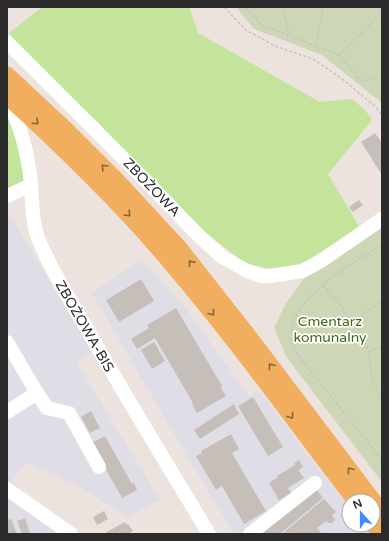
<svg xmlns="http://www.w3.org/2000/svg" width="389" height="541" font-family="'Varela Round',sans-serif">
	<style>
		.industrial { fill: #dfdee6 }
		.green { fill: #c4e39b }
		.cemetery { fill: #cdd7b5 }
		.building { fill: #c6beb9 }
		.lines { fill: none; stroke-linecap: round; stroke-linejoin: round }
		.path { stroke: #c4c4c4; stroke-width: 1.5; stroke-dasharray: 3 2; stroke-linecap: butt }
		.minor { stroke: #fff; stroke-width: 14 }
		.major { stroke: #f1ae5f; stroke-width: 17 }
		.oneway { stroke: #846642 }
		.labels { text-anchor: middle; stroke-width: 3.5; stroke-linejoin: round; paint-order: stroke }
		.street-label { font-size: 14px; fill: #2b2b2b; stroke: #fff }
		.park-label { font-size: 14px; fill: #3d691b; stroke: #fff }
	</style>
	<rect width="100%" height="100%" fill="#ede3de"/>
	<path class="industrial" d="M7,210L92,352L76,361L160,500L128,517L76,485L26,463L7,487Z
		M141,259L185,307L249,396L258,391L267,401L349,508V525H362L369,534H234L185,453L92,293Z
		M7,489L71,534H7Z"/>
	<path class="green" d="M42,7H191L190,9L198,33L320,102L352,99L365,110L372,120L328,174L360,228L298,266L269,268L245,263L205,232L194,220L119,149L99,123L58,86L20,49L9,33Z
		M7,117L16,132L26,182L7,190Z"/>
	<path class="cemetery" d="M236,7H382V103L322,55L254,29Z
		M382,221V482L287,358L274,328L286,303L308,273Z"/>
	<path class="building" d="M375,133L382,143V175L361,142Z
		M359,200L363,205L353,212L349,207Z
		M141,279L154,301L119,322L106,300Z
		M176,308L222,386L221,388L226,396L197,413L192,404L193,403L155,338L137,349L131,339L149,328L147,325Z
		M154,342L165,361L152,369L141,350Z
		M253,397L283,447L268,456L238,406Z
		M234,404L239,414L200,439L194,430Z
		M91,411L100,428L90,433L81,417Z
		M231,434L239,449L232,453L266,511L244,524L222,486L216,490L196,456L202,453L201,451Z
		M105,436L132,484L134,483L137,490L122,498L91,443Z
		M299,460L303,467L298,470L304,478L288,488L291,493L279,500L269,483L278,477L277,476L295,465L294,463Z
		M315,488L323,498L280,534H260Z
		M324,499L336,512L332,515L335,520L332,523H329L326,521L317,528L322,534H282Z
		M104,511L108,519L97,525L93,517Z
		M25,518L30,533L22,534L17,521Z
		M11,519L17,534H7V520Z
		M125,522L126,525L128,524L133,531L128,534H103Z"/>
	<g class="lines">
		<path class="path" d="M224,7L246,30L275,46L313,59L341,78L376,107L382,115
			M246,7L261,25L339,55L362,81L382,77
			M282,7L290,36
			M379,7L382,8
			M316,46L323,7
			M339,55L382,13
			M382,245C352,264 291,296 291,337C291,343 294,349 297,354L382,460
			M323,285C341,306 359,326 369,352
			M353,322L382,301
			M382,347L369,352L372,377L382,403"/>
		<path class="minor" d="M7,42L151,186L197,234L222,257L247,271L262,276H271L302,271L321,261L382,219
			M7,100C22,127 28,154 31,184C32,201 32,221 38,238C51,271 72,302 90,334C128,401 169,467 209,534
			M7,196L31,185
			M7,342L37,393L7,412
			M37,393L47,408L69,413L99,467
			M7,489L71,534
			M250,534L315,483"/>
		<path class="major" d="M7,75L66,130L118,182L179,248L252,341L373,501
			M7,96C65,149 122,204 172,264C237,340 295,422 356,501
			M373,502L382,514
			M373,524L381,534"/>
	</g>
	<defs><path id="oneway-chevron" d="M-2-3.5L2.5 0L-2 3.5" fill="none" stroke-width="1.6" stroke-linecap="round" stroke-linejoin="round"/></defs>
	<g class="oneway">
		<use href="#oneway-chevron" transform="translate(36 122) rotate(43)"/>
		<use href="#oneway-chevron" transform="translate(104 167) rotate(-135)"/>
		<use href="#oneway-chevron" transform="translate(128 214) rotate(47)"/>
		<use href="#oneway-chevron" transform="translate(191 263) rotate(-129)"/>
		<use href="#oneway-chevron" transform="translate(212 313) rotate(52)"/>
		<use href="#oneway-chevron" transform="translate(271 366) rotate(-127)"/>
		<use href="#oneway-chevron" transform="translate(291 416) rotate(53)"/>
		<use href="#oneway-chevron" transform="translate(350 470) rotate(-126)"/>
	</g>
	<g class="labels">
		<g class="street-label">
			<text transform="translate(152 187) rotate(46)" y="5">ZBOŻOWA</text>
			<text transform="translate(85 326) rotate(60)" y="5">ZBOŻOWA-BIS</text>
		</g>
		<g class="park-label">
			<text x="330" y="326">Cmentarz<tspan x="330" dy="16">komunalny</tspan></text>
		</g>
	</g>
	<rect width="389" height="541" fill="none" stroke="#2b2b2b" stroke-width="16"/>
	<g transform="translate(361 513) rotate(339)"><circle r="19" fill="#ffffff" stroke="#aaaaaa"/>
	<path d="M0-3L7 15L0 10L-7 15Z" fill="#3e8bfa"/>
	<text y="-6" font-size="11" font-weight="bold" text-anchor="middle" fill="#2b2b2b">N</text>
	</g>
</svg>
